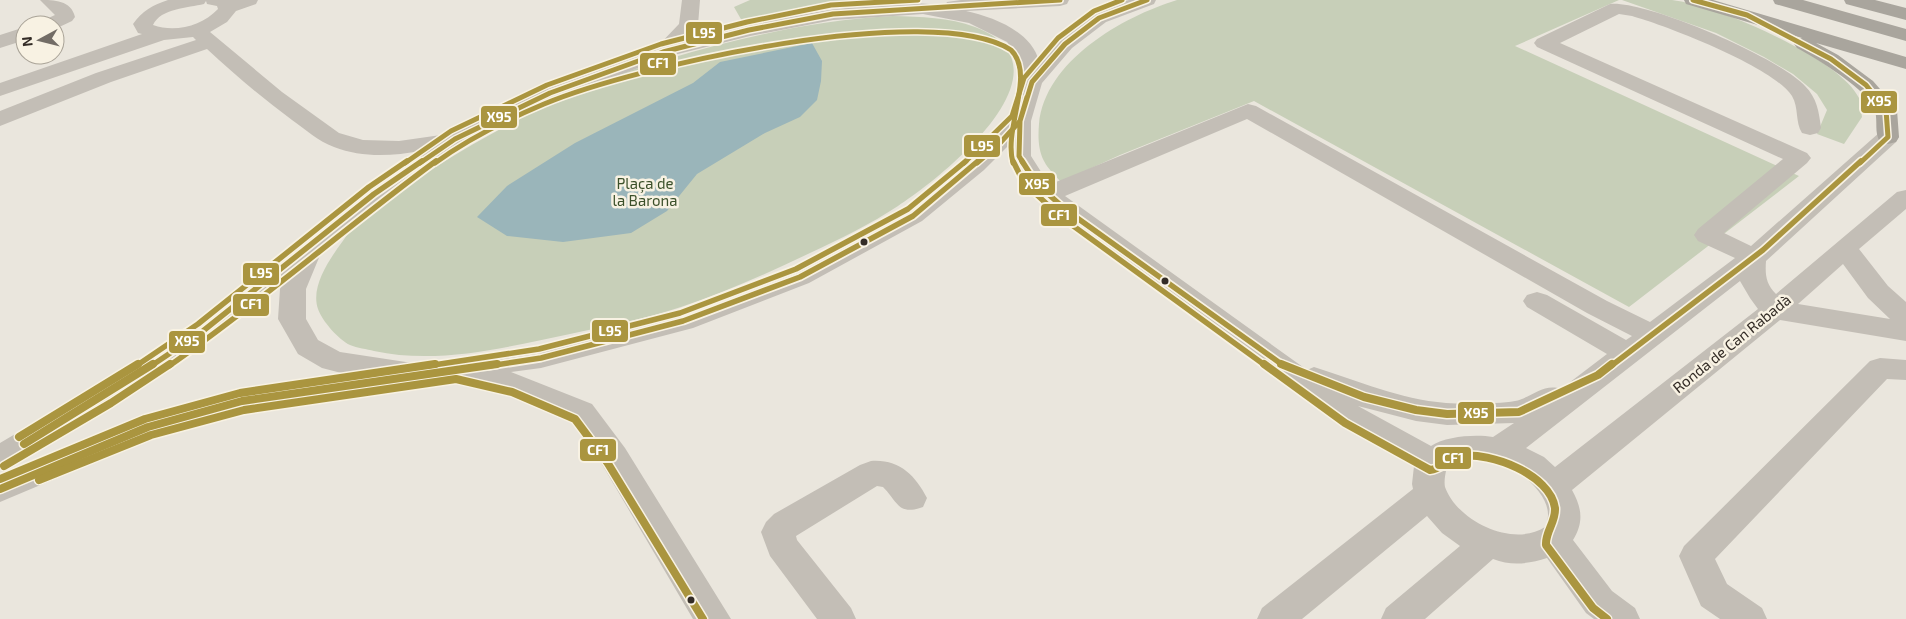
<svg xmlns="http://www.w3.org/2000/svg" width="1906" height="619" font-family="'Exo 2',sans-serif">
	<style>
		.green { fill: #c7cfb8 }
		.water { fill: #9ab5ba }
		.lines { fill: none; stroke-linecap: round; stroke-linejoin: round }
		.minor { fill: #c3beb6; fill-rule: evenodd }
		.highway { fill: #a9a59d; fill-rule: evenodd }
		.bus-1-far2-casing { stroke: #f8f2e3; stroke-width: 8 }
		.bus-1-far1-casing { stroke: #f8f2e3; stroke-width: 9 }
		.bus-1-casing { stroke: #f8f2e3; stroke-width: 11 }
		.bus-2-far2-casing { stroke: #f8f2e3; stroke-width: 8 }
		.bus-2-far1-casing { stroke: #f8f2e3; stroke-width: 9 }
		.bus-2-casing { stroke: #f8f2e3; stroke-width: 11 }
		.bus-3-far2-casing { stroke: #f8f2e3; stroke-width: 8 }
		.bus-3-far1-casing { stroke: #f8f2e3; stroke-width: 9 }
		.bus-3-casing { stroke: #f8f2e3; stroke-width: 11 }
		.bus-1-far2 { stroke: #aa953f; stroke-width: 5 }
		.bus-1-far1 { stroke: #aa953f; stroke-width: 5.5 }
		.bus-1 { stroke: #aa953f; stroke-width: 8 }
		.bus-2-far2 { stroke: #aa953f; stroke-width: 5 }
		.bus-2-far1 { stroke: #aa953f; stroke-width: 5.5 }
		.bus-2 { stroke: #aa953f; stroke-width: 8 }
		.bus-3-far2 { stroke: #aa953f; stroke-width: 5 }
		.bus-3-far1 { stroke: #aa953f; stroke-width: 5.5 }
		.bus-3 { stroke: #aa953f; stroke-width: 8 }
		.bus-dot { fill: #332c26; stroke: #f8f2e3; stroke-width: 2 }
		.labels { text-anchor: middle; stroke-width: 5; stroke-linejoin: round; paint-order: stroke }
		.park-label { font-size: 15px; fill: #3b502a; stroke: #f8f2e3 }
		.street-label { font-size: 15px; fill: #332c26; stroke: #f8f2e3 }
		.line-badge { stroke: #f8f2e3; stroke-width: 2 }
		.badge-label { font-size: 14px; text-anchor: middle; font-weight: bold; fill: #fff }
	</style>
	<rect width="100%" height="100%" fill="#eae6dd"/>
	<path class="green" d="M750,0H920L791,12L742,21L734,7Z
		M1177,0H1619L1515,46L1799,176L1629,307L1254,101L1120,155L1061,182C1055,175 1048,169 1044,161C1038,150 1038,136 1039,124C1045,61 1122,17 1177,0Z
		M1622,0C1639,0 1656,0 1672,0C1716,5 1840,58 1859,98C1862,103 1861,112 1862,117L1844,144L1817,134L1827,110L1817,94L1793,74L1764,57L1716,33Z
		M893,16C921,17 949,17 975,27C1080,67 943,177 898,206C871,224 840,239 810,253C768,273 726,292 681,307C645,319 607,326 570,334C506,347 439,365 374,351C367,349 357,348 350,345C339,340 322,321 318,309C311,289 326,265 337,249C345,239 352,226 362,217C385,198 412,182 437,166C483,137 532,111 582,88C609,76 639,68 668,59C742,37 816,20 893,16Z"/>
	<path class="water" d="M812,43L822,61L821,81L817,100L800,117L765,133L697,174L667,211L631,233L563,242L507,236L477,217L507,186L575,143L693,83L720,62Z"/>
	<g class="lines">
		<path class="minor" d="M40,0C54,0 71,0 75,17L72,21L55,29V25H39L42,21L55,15Z
			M168,0H258L256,4L236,11L227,22L210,32L282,92L339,133L363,140L399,141L448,134L542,88L656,48L679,24L682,0H700L698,25L684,41C748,24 811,10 876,5C900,4 921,2 945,6L947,2L961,0H1069L1067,4L1060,6L966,11C993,17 1031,31 1039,61C1064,33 1092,9 1129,0C1137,0 1148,0 1156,0L1154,4L1106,22L1072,48L1042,83L1031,121V156L1045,178L1051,184L1248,104L1256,106L1607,301L1650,322L1735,258L1698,241L1694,235L1698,229L1783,159L1537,47L1534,43L1537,39L1610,4C1646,0 1780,58 1805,86C1817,98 1819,112 1821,128L1818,133L1810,135L1802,133C1795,122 1799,108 1792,96C1772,66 1667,26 1632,16L1619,14L1560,43L1807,153L1811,158L1807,163L1724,233L1751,246L1880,132L1888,130L1896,132L1899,137L1896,142L1766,261C1765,275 1766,284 1776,294L1897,192L1906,190V209L1859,249L1888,286L1906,302V341L1780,320L1572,490C1582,508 1584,522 1573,540L1612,591L1635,608L1640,619H1594L1586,613L1547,558C1529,564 1511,566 1493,559L1425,619H1381L1386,608L1460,546L1442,533L1427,516L1302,619H1257L1262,608L1413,489L1412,484L1414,466L1339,424L1057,215C1039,198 1007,173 1008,146L984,170L922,221L809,283L693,328L541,368L511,372L592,404L625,448L731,619H693L603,466L570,420L508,393L458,380L419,386L403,383L401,386L391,390L242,412L157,436L0,502V475L148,415L242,390L349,375L322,368L298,354L278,319L280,289L283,280L213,338L150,380L11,467L0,470V443L130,366L193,324L365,189L421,151C392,156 362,158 334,147C318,141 306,130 292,120C262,98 234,74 207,49L111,82L0,126V111L96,73L196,40L193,37L164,40L0,96V83L142,34L138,33L133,24C142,11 153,5 168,0ZM206,1L207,4L217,6L218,9C202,26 175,33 153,25C161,8 188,8 204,4ZM923,14L969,23L1007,42L1019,58L1022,82L1010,119L968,160L904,211L791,271L675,314L541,348L419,364L340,352L318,340L306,319V289L323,248L383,199L463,144L558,98L670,56L750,36L833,20ZM1247,119L1587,313L1632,336L1626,340L1547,295L1537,292L1527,295L1523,301L1527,307L1607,354L1561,389C1543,383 1531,398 1515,401C1499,404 1462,404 1446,403C1399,399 1359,381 1314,367L1307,370L1065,196ZM1843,264L1868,298L1890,319L1798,304ZM1740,281L1750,298L1758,309L1555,467L1544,457L1526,448ZM1358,406L1416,421L1447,425L1514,423L1493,437C1476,434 1446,436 1431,446ZM1476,458C1487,460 1497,461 1507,466C1526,475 1558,502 1545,527C1513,548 1457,521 1445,487C1444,482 1445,476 1446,471L1455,463Z
			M25,27V40L0,48V35Z
			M1880,358L1906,360V380L1887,379L1715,559L1727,584L1762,608L1767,619H1720L1701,606L1679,556L1684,546L1870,361Z
			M871,461C899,459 915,475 927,498L923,507C898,516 898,502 883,487L877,486L796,536L797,540L851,608L856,619H817L770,556L761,532L766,522L774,514L860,465Z"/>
		<path class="highway" d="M1684,0H1713L1906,57V69L1816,43L1838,55L1873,81L1894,105L1897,110L1899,137L1896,142L1888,144L1880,142C1874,132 1878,122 1875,111C1869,90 1817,59 1797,48L1794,44L1797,40L1802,38L1686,4Z
			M1773,0H1803L1906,29V41L1775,4Z
			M1844,0H1875L1906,8V20L1846,4Z"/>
		<defs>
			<path id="bus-1-far2" d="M1693,0L1747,15L1831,59L1866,85L1886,110L1888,137L1860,163
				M420,163L455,139L550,93L663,52L749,30L833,14L1060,0
				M977,163L1000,143L1020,121L1027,97
				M1023,163L1019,156L1020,121L1032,82L1065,44L1099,18L1147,0"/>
			<path id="bus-1-far1" d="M1022,161L1036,183L1066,210L1284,366
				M151,366L203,331L374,194L422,161
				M489,366L541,358L683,321L800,277L913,216L978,161
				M1611,366L1763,250L1861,161"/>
			<path id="bus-1" d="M1281,364L1364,397L1416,410L1447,414L1519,412L1598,375L1612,364
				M24,444L153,364
				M0,489L148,427L242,401L497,364"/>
			<path id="bus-2-far2" d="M435,163C468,139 506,120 544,104C637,65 932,0 1011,50C1036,75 1003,128 1013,163"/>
			<path id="bus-2-far1" d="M1013,161L1024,183L1061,217L1266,366
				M169,366C261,302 346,227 436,161"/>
			<path id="bus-2" d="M1264,364L1345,423L1430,470C1442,469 1449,458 1461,456C1490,452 1550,474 1555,508C1556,522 1545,532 1546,545L1593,608L1607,619
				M4,466L111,403L170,364
				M39,480L151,435L244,410L456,379L512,392L575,419L607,462L703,619"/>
			<path id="bus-3-far2" d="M405,163L451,131L547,85L661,44L747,22L831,5L918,0
				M964,163L1012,116L1024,78L1058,38L1094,11L1122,0"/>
			<path id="bus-3-far1" d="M136,366L198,324L369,187L407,161
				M427,366L539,349L680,313L796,269L908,209L966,161"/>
			<path id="bus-3" d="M19,437L138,364
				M0,479L145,419L240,393L435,364"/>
		</defs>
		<use href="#bus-1-far2" class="bus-1-far2-casing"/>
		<use href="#bus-1-far1" class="bus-1-far1-casing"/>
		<use href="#bus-1" class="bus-1-casing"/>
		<use href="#bus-2-far2" class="bus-2-far2-casing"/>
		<use href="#bus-2-far1" class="bus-2-far1-casing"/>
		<use href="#bus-2" class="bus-2-casing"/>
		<use href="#bus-3-far2" class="bus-3-far2-casing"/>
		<use href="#bus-3-far1" class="bus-3-far1-casing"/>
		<use href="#bus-3" class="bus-3-casing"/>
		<use href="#bus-1-far2" class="bus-1-far2"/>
		<use href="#bus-1-far1" class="bus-1-far1"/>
		<use href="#bus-1" class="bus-1"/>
		<use href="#bus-2-far2" class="bus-2-far2"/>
		<use href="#bus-2-far1" class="bus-2-far1"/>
		<use href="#bus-2" class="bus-2"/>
		<use href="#bus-3-far2" class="bus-3-far2"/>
		<use href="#bus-3-far1" class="bus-3-far1"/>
		<use href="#bus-3" class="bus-3"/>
	</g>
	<g class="bus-dot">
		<circle cx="864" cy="242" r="4.5"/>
		<circle cx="1165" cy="281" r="4.5"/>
		<circle cx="691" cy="600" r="4.5"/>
	</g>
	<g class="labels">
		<g class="park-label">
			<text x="645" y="189">Plaça de<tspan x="645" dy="17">la Barona</tspan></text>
		</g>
		<g class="street-label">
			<text transform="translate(1732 344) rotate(-39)" y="5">Ronda de Can Rabadà</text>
		</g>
	</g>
	<g class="line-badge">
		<rect x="685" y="21" width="38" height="24" rx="5" fill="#aa953f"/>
		<rect x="639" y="52" width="38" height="24" rx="5" fill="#aa953f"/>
		<rect x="1860" y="90" width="38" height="24" rx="5" fill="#aa953f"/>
		<rect x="480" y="105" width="38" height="24" rx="5" fill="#aa953f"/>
		<rect x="963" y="134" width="38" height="24" rx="5" fill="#aa953f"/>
		<rect x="1018" y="172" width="38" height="24" rx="5" fill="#aa953f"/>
		<rect x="1040" y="203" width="38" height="24" rx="5" fill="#aa953f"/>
		<rect x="242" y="262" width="38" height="24" rx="5" fill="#aa953f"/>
		<rect x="232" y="293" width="38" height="24" rx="5" fill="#aa953f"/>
		<rect x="591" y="319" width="38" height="24" rx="5" fill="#aa953f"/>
		<rect x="168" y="330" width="38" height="24" rx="5" fill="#aa953f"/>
		<rect x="1457" y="401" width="38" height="24" rx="5" fill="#aa953f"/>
		<rect x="579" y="438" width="38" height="24" rx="5" fill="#aa953f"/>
		<rect x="1434" y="446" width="38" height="24" rx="5" fill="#aa953f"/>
	</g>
	<g class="badge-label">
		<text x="704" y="38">L95</text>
		<text x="658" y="68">CF1</text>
		<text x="1879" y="106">X95</text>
		<text x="499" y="122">X95</text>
		<text x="982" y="151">L95</text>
		<text x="1037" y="189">X95</text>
		<text x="1059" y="220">CF1</text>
		<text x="261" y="278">L95</text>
		<text x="251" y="309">CF1</text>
		<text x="610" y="336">L95</text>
		<text x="187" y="346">X95</text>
		<text x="1476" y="418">X95</text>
		<text x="598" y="455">CF1</text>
		<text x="1453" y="463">CF1</text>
	</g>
	<g transform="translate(40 40) rotate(263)"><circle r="24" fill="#f8f2e3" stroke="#a9a397"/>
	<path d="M0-4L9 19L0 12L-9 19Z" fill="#736d66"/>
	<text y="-8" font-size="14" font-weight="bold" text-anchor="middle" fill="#332c26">N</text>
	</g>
</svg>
